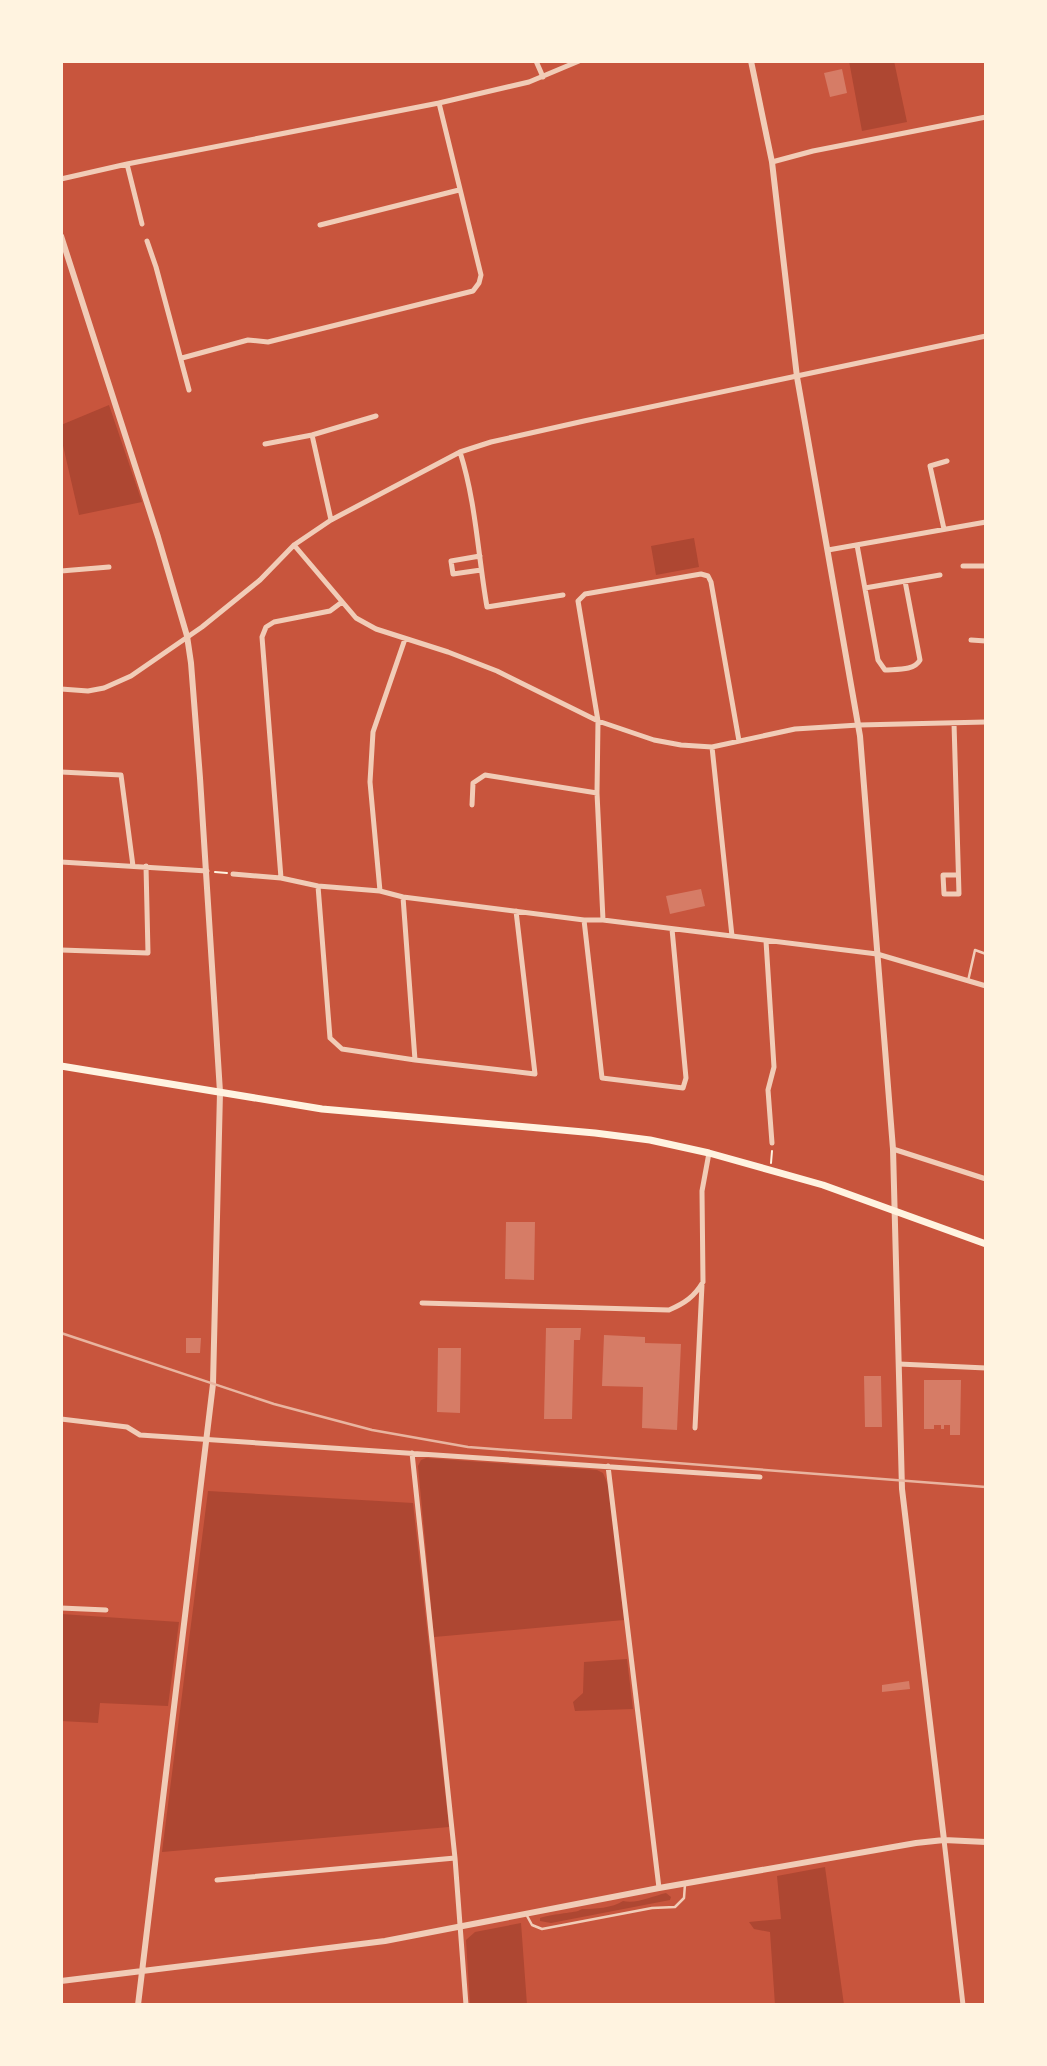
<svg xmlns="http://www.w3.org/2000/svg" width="1047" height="2066" font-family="'PT Sans Narrow',sans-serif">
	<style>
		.green { fill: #ae4732 }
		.building { fill: #d67c66 }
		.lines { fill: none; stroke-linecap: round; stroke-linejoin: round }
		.path { stroke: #fff3e0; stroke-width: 2 }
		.service { stroke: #f1ccb7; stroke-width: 2.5 }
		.minor { stroke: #f1ccb7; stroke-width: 5 }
		.tertiary { stroke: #f1ccb7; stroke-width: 6 }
		.secondary { stroke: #fff3e0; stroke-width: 7 }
		.rail { stroke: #e9b49f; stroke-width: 2.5 }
	</style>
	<rect width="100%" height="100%" fill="#c8553d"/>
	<path class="green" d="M849,61H894L907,122L862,131Z
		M109,405L142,502L79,515L61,437V425Z
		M694,538L699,567L656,575L651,546Z
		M426,1458L597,1470L603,1473L609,1487L624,1620L434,1637L418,1466L421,1460Z
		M208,1491L413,1503L449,1827L162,1852Z
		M61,1614L179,1622L168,1706L100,1703L98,1723L61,1721Z
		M627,1659L633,1709L575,1711L573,1702L583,1693L584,1662Z
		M825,1867L844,2005H775L770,1932L754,1929L749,1922L781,1919L777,1876Z
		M666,1893L671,1897L670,1900L551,1923L540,1921V1918C547,1915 569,1913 578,1911L582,1909C594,1909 613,1908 623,1901C637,1904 653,1896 666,1893Z
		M521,1923L527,2005H470L466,1940L475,1932Z"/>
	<path class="building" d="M842,69L847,93L830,97L824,73Z
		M701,889L705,906L670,914L666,896Z
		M506,1222H535L534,1280L505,1279Z
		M546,1328H581L580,1340H574L572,1419H544Z
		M604,1335L645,1337V1343L681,1344L677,1430L642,1428L643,1387L602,1386Z
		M186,1338H201L200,1353H186Z
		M438,1348H461L460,1413L437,1412Z
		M864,1376H881L882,1427H865Z
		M924,1380H961L960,1435H950V1425H944V1429H941V1425H934V1429H924Z
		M909,1681L910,1689L882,1692V1685Z"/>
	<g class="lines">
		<path class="path" d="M215,872L227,873
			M771,1163L772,1151"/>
		<path class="service" d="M968,981L975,950L986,954
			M526,1914L532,1925L542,1929L652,1908L675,1907L684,1898L685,1884"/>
		<path class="minor" d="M536,61L543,77
			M772,162L813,151L986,117
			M127,164L142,224
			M61,179L127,164L439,103L529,82L579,61
			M320,225L459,190
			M147,241L156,267L189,390
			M182,358L248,340L268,342L473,291L479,283L481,275L439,103
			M312,435L331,520
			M265,444L312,435L376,416
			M460,452C476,502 478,556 487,607L563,595
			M944,529L930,466L947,461
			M294,545L356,618L376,629L448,652L497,671L598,721L654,740L681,745L712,747L795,729L859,725L986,722
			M857,545L878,660L885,670C897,669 914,671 920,660L905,581
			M828,550L986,522
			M480,556L451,561L453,574L481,570
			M963,566H986
			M61,571L109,567
			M865,588L940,575
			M971,640L986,641
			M61,689L88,691L104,688L131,676L202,627L260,580L294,545L331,520L460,452L491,442L584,421L986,336
			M954,723L959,894H944L943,875H958
			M712,747L732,936
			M61,772L121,775L133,866
			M472,805L473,783L485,775L597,793
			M61,862L207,871
			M233,874L281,878L318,886L380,891L403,897L584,920H603L877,954L986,986
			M281,878L262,637L266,627L274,622L330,611L342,602
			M318,886L330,1038L342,1049L415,1060L535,1074L516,911
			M380,891L370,782L373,732L405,639
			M403,897L415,1060
			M584,920L602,1078L683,1088L686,1078L672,929
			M603,920L597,793L598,721L578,601L585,594L701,574L708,576L711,582L739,741
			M766,941L774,1067L768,1090L772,1143
			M61,950L148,953L146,866
			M893,1149L986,1179
			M422,1303L669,1310C685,1303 694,1297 703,1282L702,1191L709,1153
			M899,1364L986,1368
			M61,1419L127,1427L140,1435L760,1477
			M695,1428L702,1285
			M412,1453L455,1858L466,2005
			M608,1466L659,1888
			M61,1608L106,1610
			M944,1840L963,2005
			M217,1880L455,1858"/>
		<path class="tertiary" d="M751,61L772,162L797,377L860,736L893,1149L902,1489L944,1840
			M61,236L158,537L187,636L191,663L200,778L220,1092L213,1384L138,2005
			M61,1981L385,1941L659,1888L916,1843L944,1840L986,1842"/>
		<path class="secondary" d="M61,1066L322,1109L595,1133L650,1140L709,1153L823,1185L986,1244"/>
		<path class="rail" d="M61,1333L274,1404L372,1430L468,1447L986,1487"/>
	</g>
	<rect width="1047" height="2066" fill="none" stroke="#fff3e0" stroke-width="126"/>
</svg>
